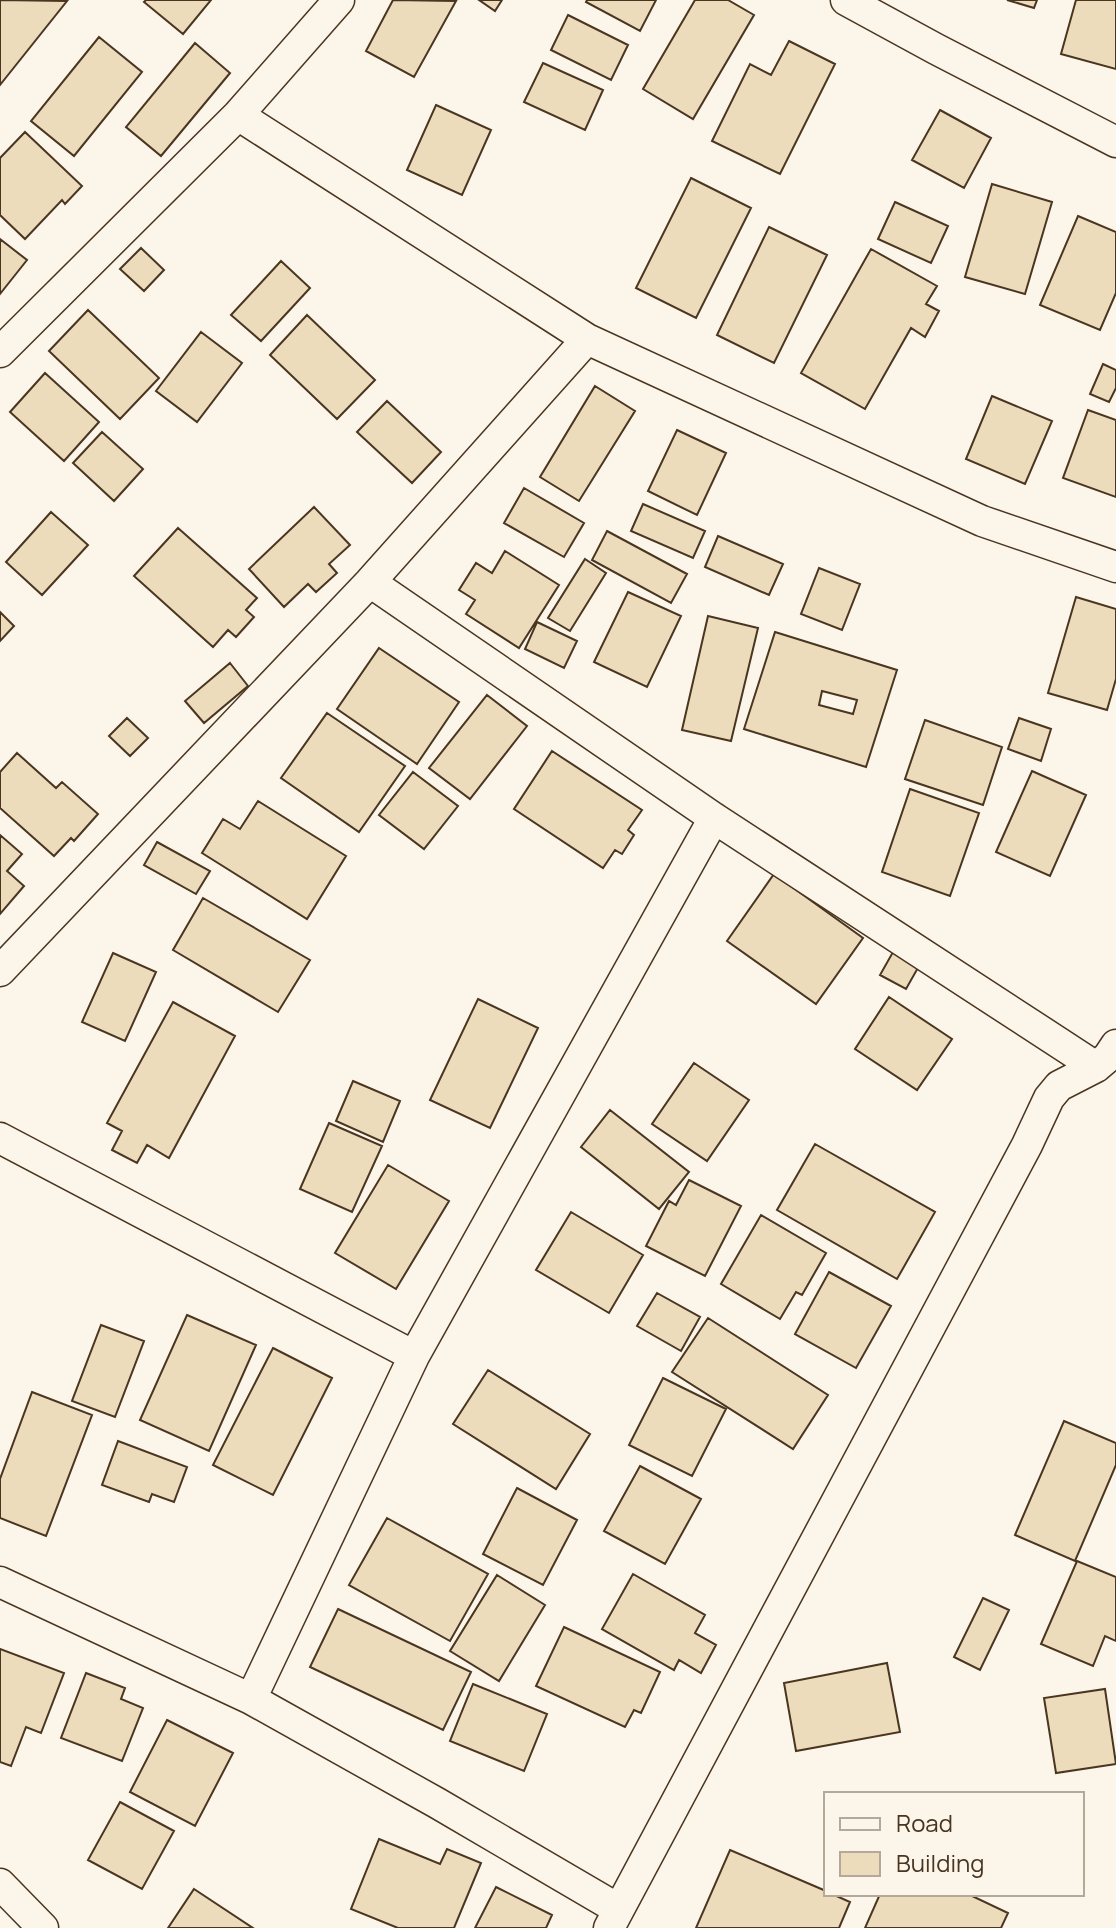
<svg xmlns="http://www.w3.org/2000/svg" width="1116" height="1928" font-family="Manrope,sans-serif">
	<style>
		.building { fill: #ecdcbc; stroke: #4a3520; stroke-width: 2; fill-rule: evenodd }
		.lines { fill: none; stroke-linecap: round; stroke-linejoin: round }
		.minor-casing { stroke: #4a3520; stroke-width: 33 }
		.minor { stroke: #fbf6e9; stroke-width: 30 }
	</style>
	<rect width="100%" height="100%" fill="#fbf6e9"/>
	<path class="building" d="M0,0L67,1L0,85Z
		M146,0H211L183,34L144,2Z
		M393,0L456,1L414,77L366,51Z
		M479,0H502L495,11Z
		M587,0H656L640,31L586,2Z
		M695,0H728L754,15L693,119L643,89Z
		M1007,0H1037L1034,8Z
		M1076,0H1116V69L1061,54Z
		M568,15L628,45L611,80L551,50Z
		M99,37L142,72L74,156L31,121Z
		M789,41L835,64L780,174L712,141L750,64L771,75Z
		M195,43L230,73L161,156L126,127Z
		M543,63L603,90L585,130L524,102Z
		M436,105L491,130L462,195L407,170Z
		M940,110L991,138L964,188L912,160Z
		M25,132L82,186L65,204L62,200L25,239L0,215V158Z
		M691,178L751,208L696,318L636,288Z
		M992,184L1052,202L1025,294L965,277Z
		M895,202L948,226L931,263L878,239Z
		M1078,216L1116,232V293L1100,330L1040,305Z
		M769,227L827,255L774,363L717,335Z
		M0,239L27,260L0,294Z
		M141,248L164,270L144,291L120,269Z
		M871,249L937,286L926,304L939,311L925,337L911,328L865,409L801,373Z
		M281,261L310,288L261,341L231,315Z
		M88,310L159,378L120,419L49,351Z
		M307,315L375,380L337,419L270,355Z
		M201,332L242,363L197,422L156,391Z
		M1103,364L1116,370V388L1109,402L1090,394Z
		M45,373L99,422L64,461L10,412Z
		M595,386L635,411L579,501L540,477Z
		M992,396L1052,421L1025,484L966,459Z
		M387,401L441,452L412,483L357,432Z
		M1088,410L1116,420V497L1063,478Z
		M677,430L726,453L697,515L648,491Z
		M102,432L143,469L114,501L73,463Z
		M524,488L584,523L564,557L504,523Z
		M643,504L705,531L693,558L631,531Z
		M314,507L350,545L329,564L337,573L316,592L308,584L284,607L249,569Z
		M51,512L88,545L42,595L6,562Z
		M178,528L257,598L246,610L254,617L236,637L228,630L213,647L134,576Z
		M607,531L687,574L671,603L592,560Z
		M718,536L783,564L769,595L705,567Z
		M505,551L559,585L519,648L466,614L475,600L459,590L476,563L492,573Z
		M585,559L606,573L570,631L548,618Z
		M819,568L860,584L842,630L801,614Z
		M628,592L681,616L647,687L594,662Z
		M1076,597L1116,609V679L1107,710L1048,693Z
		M0,612L14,626L0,641Z
		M708,616L758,628L731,741L682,730Z
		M537,622L577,641L564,668L525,649Z
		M775,632L897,670L866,767L744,729ZM822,691L857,700L853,714L819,705Z
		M379,648L459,702L417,764L337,709Z
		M230,663L248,686L204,723L185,701Z
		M487,695L527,726L470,799L429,768Z
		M327,713L405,766L359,832L281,778Z
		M127,718L148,738L130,756L109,736Z
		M1019,718L1051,729L1041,761L1008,749Z
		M925,720L1002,747L983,805L905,779Z
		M552,751L642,810L628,830L634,835L622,854L615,850L603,868L514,809Z
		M17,753L56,788L62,782L98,814L74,841L71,838L54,856L0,808V772Z
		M1032,771L1086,795L1050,876L996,852Z
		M413,772L458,806L424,849L379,815Z
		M910,789L979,813L950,896L882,872Z
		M258,801L346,856L307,919L202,853L223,819L240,829Z
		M0,835L22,854L7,871L24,886L0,914Z
		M157,842L210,871L196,894L144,865Z
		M774,874L863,938L816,1004L727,941Z
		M203,898L310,960L278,1012L173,950Z
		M893,952L919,966L906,989L880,975Z
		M113,953L156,972L125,1041L82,1022Z
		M889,997L952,1039L917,1090L855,1049Z
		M478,999L538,1028L490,1128L430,1100Z
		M173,1002L235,1036L169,1158L147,1145L137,1163L112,1150L122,1131L107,1123Z
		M694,1063L749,1100L707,1161L652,1124Z
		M353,1081L400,1101L383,1142L336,1121Z
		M610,1110L689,1172L659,1209L581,1147Z
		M329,1123L382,1146L352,1212L300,1189Z
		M815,1144L935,1212L897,1279L777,1210Z
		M388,1165L449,1201L396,1289L335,1253Z
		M689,1180L741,1206L705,1276L646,1246L669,1201L676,1205Z
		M571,1212L643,1255L609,1313L536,1270Z
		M761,1215L826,1253L802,1295L796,1292L780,1319L721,1284Z
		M829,1272L891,1306L856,1368L795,1334Z
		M657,1293L700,1317L681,1351L637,1326Z
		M187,1315L256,1345L209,1451L140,1420Z
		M708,1318L828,1395L793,1449L672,1372Z
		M101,1325L144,1341L115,1417L72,1401Z
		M273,1348L332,1378L273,1495L213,1465Z
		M488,1370L590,1434L556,1489L453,1424Z
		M663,1378L726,1409L692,1476L629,1445Z
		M32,1392L92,1415L46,1536L0,1518V1479Z
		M1064,1421L1116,1443V1465L1075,1561L1015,1535Z
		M118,1441L187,1467L174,1502L152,1494L149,1502L102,1485Z
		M640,1466L701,1499L665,1564L604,1531Z
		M517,1488L577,1520L543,1585L483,1554Z
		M387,1518L488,1574L450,1641L349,1585Z
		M1077,1561L1116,1577V1641L1105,1636L1093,1666L1041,1644Z
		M633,1574L705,1615L695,1633L716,1645L701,1673L679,1660L674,1670L602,1629Z
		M497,1575L545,1605L499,1681L450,1651Z
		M983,1598L1009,1610L980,1670L954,1657Z
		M338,1609L471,1672L443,1730L310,1667Z
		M564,1627L660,1672L641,1713L634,1710L625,1727L536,1686Z
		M0,1649L64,1673L41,1733L26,1727L11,1766L0,1762Z
		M887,1663L900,1732L796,1751L784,1683Z
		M86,1673L125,1688L121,1699L143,1708L122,1761L61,1738Z
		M473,1684L547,1714L524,1771L450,1741Z
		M1105,1689L1116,1764L1056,1773L1044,1698Z
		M167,1720L233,1753L195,1826L130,1792Z
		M120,1802L174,1831L142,1889L88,1860Z
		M379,1839L440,1864L447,1849L481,1863L454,1928H398L351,1909Z
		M730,1850L826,1891V1894H832L850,1902L839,1928H696Z
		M496,1887L552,1915L546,1928H475Z
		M194,1889L253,1928H168Z
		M880,1894H968L1008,1913L1001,1928H865Z"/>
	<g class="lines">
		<defs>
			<path id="minor" d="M846,0L936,49L1116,142
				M238,115L587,339L982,521L1116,567
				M0,352L238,115L339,0
				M370,582L714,818L1096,1067
				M0,971L370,582L587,339
				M0,1138L414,1356
				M0,1582L251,1699L437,1803L618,1909
				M251,1699L414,1356L714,818
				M0,1884L43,1928
				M609,1928L1027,1145L1049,1098L1059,1086L1096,1067L1108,1057L1116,1045"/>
		</defs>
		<use href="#minor" class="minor-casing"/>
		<use href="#minor" class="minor"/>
	</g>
	<rect x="824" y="1792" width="260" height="104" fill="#fbf6e9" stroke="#b4a999" stroke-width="2"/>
	<rect x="840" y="1818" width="40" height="12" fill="#fbf6e9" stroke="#b4a999" stroke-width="2"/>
	<text x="896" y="1832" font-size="24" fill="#4a3520">Road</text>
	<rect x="840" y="1852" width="40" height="24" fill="#ecdcbc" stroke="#b4a999" stroke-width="2"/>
	<text x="896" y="1872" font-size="24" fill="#4a3520">Building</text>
</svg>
